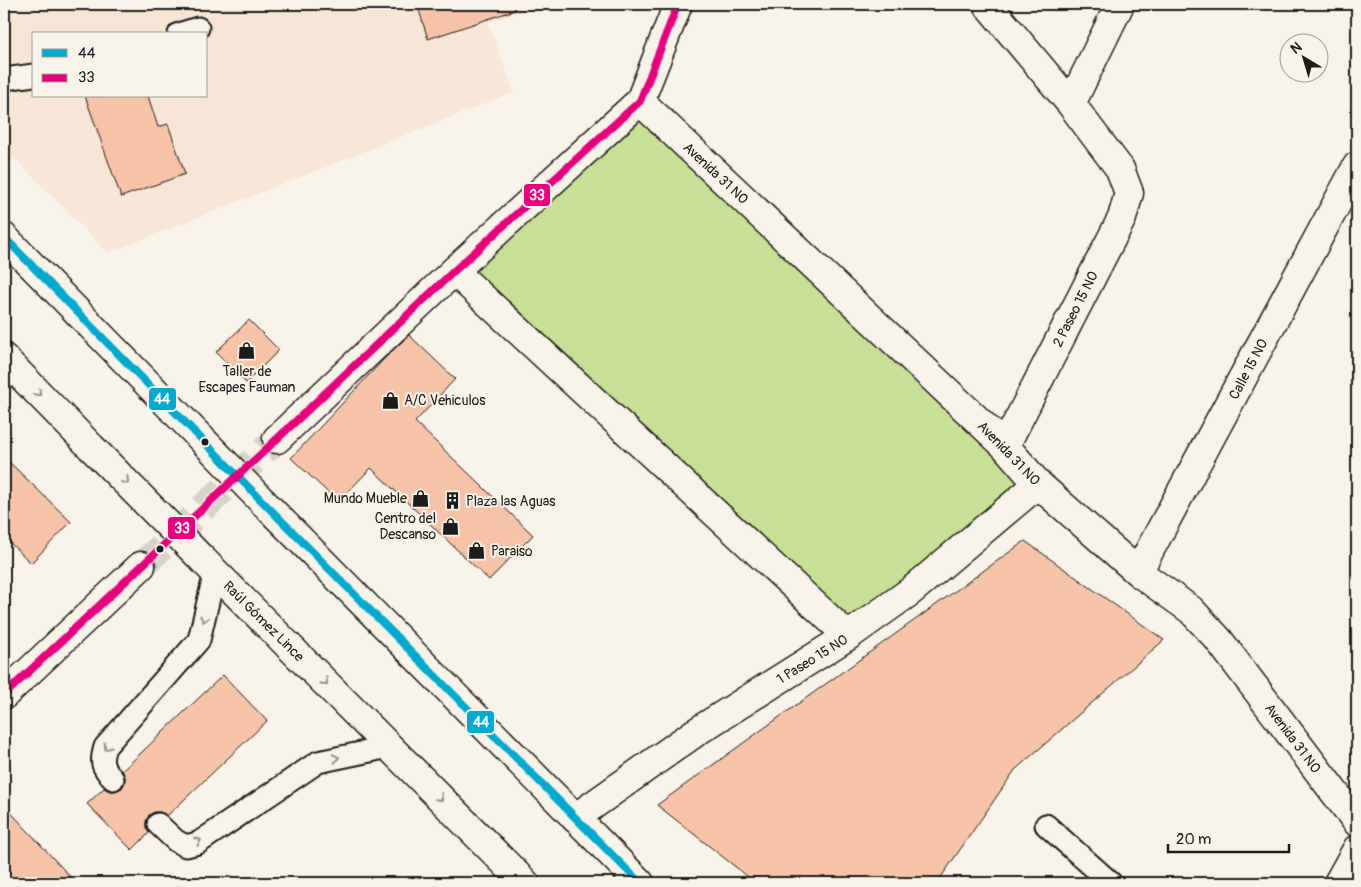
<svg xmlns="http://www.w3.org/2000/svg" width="1361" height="887" font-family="Pangolin,sans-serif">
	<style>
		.built { fill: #f7e5d5; fill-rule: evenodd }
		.green { fill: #c8e096; stroke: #727e59 }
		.building { fill: #f7c3a8; stroke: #1c1c1c }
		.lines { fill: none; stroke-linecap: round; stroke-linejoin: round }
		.minor-tunnel { stroke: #d6d3c9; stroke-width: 28; stroke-dasharray: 28 14; stroke-linecap: butt }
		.service-casing { stroke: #1c1c1c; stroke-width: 25 }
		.minor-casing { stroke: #1c1c1c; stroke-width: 31 }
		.secondary-casing { stroke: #1c1c1c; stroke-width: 31 }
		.service { stroke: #f7f3e8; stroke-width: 21 }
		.minor { stroke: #f7f3e8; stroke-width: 28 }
		.secondary { stroke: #f7f3e8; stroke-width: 28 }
		.secondary-bridge-casing { stroke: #1c1c1c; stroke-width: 31; stroke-linecap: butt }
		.secondary-bridge { stroke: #f7f3e8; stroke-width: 28 }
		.bus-1-casing { stroke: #f7f3e8; stroke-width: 11 }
		.bus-2-casing { stroke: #f7f3e8; stroke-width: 11 }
		.bus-1 { stroke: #00a9ce; stroke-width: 8 }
		.bus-2 { stroke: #e5007d; stroke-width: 8 }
		.oneway { stroke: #94928c }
		.bus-dot { fill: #1c1c1c; stroke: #f7f3e8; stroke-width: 2 }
		.labels { text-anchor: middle; stroke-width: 4; stroke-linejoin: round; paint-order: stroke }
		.street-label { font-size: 14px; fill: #1c1c1c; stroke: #f7f3e8 }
		.poi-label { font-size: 14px; fill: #1c1c1c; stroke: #f7f3e8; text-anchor: start }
		.line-badge { stroke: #f7f3e8; stroke-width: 2 }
		.badge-label { font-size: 14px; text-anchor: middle; font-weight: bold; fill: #fff }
	</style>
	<rect width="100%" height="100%" fill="#f7f3e8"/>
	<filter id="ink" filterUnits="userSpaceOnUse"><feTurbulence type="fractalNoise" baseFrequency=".02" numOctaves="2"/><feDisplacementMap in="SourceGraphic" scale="10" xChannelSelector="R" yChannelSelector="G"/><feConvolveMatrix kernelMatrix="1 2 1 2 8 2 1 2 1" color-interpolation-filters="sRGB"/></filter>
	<g filter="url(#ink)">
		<path class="built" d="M4,4H541L488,23L514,92L108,253L4,147ZM34,34H206V96H34Z"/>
		<path class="green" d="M640,101L1038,484L848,636L454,271Z"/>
		<path class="building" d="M417,4H514L515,10L428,39Z
			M85,96H148L158,127L168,124L185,174L121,197Z
			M249,320L279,350L246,383L216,352Z
			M409,335L455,379L415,422L533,535L489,580L371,468L338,502L291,458L384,359Z
			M4,457L71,522L31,563L4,537Z
			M1025,541L1164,640L1015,770L937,883H756L657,805Z
			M223,675L267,721L167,816L160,812H154L149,815L146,822V828L149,833L132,850L87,804L104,788L110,791H115L122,788L125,782V777L122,771Z
			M4,805L76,883H4Z"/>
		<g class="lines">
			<path class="minor-tunnel" d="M141,566L277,439"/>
			<defs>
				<path id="service" d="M179,34L198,28
					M4,79L34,75
					M113,779C102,767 100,763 105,747L199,640L215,572
					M158,824L176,841L186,846L198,843L318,762L389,747
					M1046,825L1111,883"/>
				<path id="minor" d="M987,4L1071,104L1120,169L1129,193L1122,218L1005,446
					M640,101L1005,446L1038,484L1138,572L1191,610L1218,639L1357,822
					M1071,104L1120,4
					M454,271L848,636
					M277,439L454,271L640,101L678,4
					M1138,572L1357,166
					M4,695L141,566
					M575,818L696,732L848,636L911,591L1038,484
					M1338,883L1357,849"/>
				<path id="secondary" d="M4,237L151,387
					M4,358L91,447
					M263,502L640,883
					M204,561L525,883"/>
			</defs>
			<use href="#service" class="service-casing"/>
			<use href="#minor" class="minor-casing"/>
			<use href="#secondary" class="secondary-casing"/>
			<use href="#service" class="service"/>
			<use href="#minor" class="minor"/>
			<use href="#secondary" class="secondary"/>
			<defs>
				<path id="secondary-bridge" d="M151,387L263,502
					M91,447L204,561"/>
			</defs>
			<use href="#secondary-bridge" class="secondary-bridge-casing"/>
			<use href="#secondary-bridge" class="secondary-bridge"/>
			<defs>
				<path id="bus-1" d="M4,237L263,502L640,883"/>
				<path id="bus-2" d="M4,695L277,439L454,271L640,101L678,4"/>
			</defs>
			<use href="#bus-1" class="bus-1-casing"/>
			<use href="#bus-2" class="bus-2-casing"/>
			<use href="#bus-1" class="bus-1"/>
			<use href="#bus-2" class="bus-2"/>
		</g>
		<defs><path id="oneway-chevron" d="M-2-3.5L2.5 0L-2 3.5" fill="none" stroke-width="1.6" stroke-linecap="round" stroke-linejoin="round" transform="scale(1.25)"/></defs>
		<g class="oneway">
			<use href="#oneway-chevron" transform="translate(38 393) rotate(45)"/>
			<use href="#oneway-chevron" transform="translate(126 481) rotate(45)"/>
			<use href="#oneway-chevron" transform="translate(204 619) rotate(103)"/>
			<use href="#oneway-chevron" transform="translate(325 682) rotate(45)"/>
			<use href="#oneway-chevron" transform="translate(107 747) rotate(122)"/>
			<use href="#oneway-chevron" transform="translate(336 758) rotate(-12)"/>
			<use href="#oneway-chevron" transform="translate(440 798) rotate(45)"/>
			<use href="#oneway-chevron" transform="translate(198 841) rotate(-24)"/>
		</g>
	</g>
	<defs>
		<symbol id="shop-bare" viewBox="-9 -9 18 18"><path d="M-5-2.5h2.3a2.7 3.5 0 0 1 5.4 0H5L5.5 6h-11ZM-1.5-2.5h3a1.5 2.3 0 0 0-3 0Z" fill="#1c1c1c" stroke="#f7f3e8" stroke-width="2.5" paint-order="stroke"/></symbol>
		<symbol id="building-bare" viewBox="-9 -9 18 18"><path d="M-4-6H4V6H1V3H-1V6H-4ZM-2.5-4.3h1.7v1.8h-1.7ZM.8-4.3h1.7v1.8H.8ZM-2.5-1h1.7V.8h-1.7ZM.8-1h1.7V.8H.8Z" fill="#1c1c1c" stroke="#f7f3e8" stroke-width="2.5" paint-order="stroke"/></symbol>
	</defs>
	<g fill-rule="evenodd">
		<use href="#shop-bare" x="234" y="338" width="25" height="25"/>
		<use href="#shop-bare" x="378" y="388" width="25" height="25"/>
		<use href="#shop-bare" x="408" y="486" width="25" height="25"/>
		<use href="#building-bare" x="440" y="488" width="25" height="25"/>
		<use href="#shop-bare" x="438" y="514" width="25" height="25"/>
		<use href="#shop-bare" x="464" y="538" width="25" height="25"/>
	</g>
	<g class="bus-dot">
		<circle cx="205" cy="442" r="4.5"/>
		<circle cx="160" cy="549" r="4.5"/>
	</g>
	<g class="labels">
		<g class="street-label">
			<text transform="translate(716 173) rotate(43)" y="5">Avenida 31 NO</text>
			<text transform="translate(1075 309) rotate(-63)" y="5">2 Paseo 15 NO</text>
			<text transform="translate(1248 369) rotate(-62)" y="5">Calle 15 NO</text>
			<text transform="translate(1009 453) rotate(46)" y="5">Avenida 31 NO</text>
			<text transform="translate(264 621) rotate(45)" y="5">Raúl Gómez Lince</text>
			<text transform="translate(812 659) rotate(-32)" y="5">1 Paseo 15 NO</text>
			<text transform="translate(1293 738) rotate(53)" y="5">Avenida 31 NO</text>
		</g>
		<g class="poi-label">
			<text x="247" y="376" text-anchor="middle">Taller de<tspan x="247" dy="16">Escapes Fauman</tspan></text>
			<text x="404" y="405">A/C Vehiculos</text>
			<text x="407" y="503" text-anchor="end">Mundo Mueble</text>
			<text x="466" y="506">Plaza las Aguas</text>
			<text x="436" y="523" text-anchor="end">Centro del<tspan x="436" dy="16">Descanso</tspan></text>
			<text x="491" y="556">Paraiso</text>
		</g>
	</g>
	<g class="line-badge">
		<rect x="523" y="183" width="28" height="24" rx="5" fill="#e5007d"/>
		<rect x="148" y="387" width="29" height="24" rx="5" fill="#00a9ce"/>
		<rect x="167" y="516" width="29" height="24" rx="5" fill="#e5007d"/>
		<rect x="466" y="710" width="29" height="24" rx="5" fill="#00a9ce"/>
	</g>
	<g class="badge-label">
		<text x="537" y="200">33</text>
		<text x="162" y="404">44</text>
		<text x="182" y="533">33</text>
		<text x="481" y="727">44</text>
	</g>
	<rect width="1361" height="887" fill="none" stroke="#f7f3e8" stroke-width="20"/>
	<rect x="10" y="10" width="1341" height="867" fill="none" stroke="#1c1c1c" stroke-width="2" filter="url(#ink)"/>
	<rect x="32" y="32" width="175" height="65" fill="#f7f3e8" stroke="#9f9d96"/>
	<rect x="42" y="49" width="25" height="8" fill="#00a9ce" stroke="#9f9d96"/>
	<text x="78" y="58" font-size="15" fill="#1c1c1c">44</text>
	<rect x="42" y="74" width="25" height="8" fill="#e5007d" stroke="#9f9d96"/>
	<text x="78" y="82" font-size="15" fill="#1c1c1c">33</text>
	<g transform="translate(1304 58) rotate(322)"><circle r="24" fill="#f7f3e8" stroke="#9f9d96"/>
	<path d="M0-4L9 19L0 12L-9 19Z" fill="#1c1c1c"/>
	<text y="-8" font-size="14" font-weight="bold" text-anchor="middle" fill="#1c1c1c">N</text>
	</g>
	<path d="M1168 844v8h121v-8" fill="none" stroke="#1c1c1c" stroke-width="2.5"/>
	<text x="1176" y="844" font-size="15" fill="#1c1c1c" stroke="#f7f3e8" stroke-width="4" paint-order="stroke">20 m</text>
</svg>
